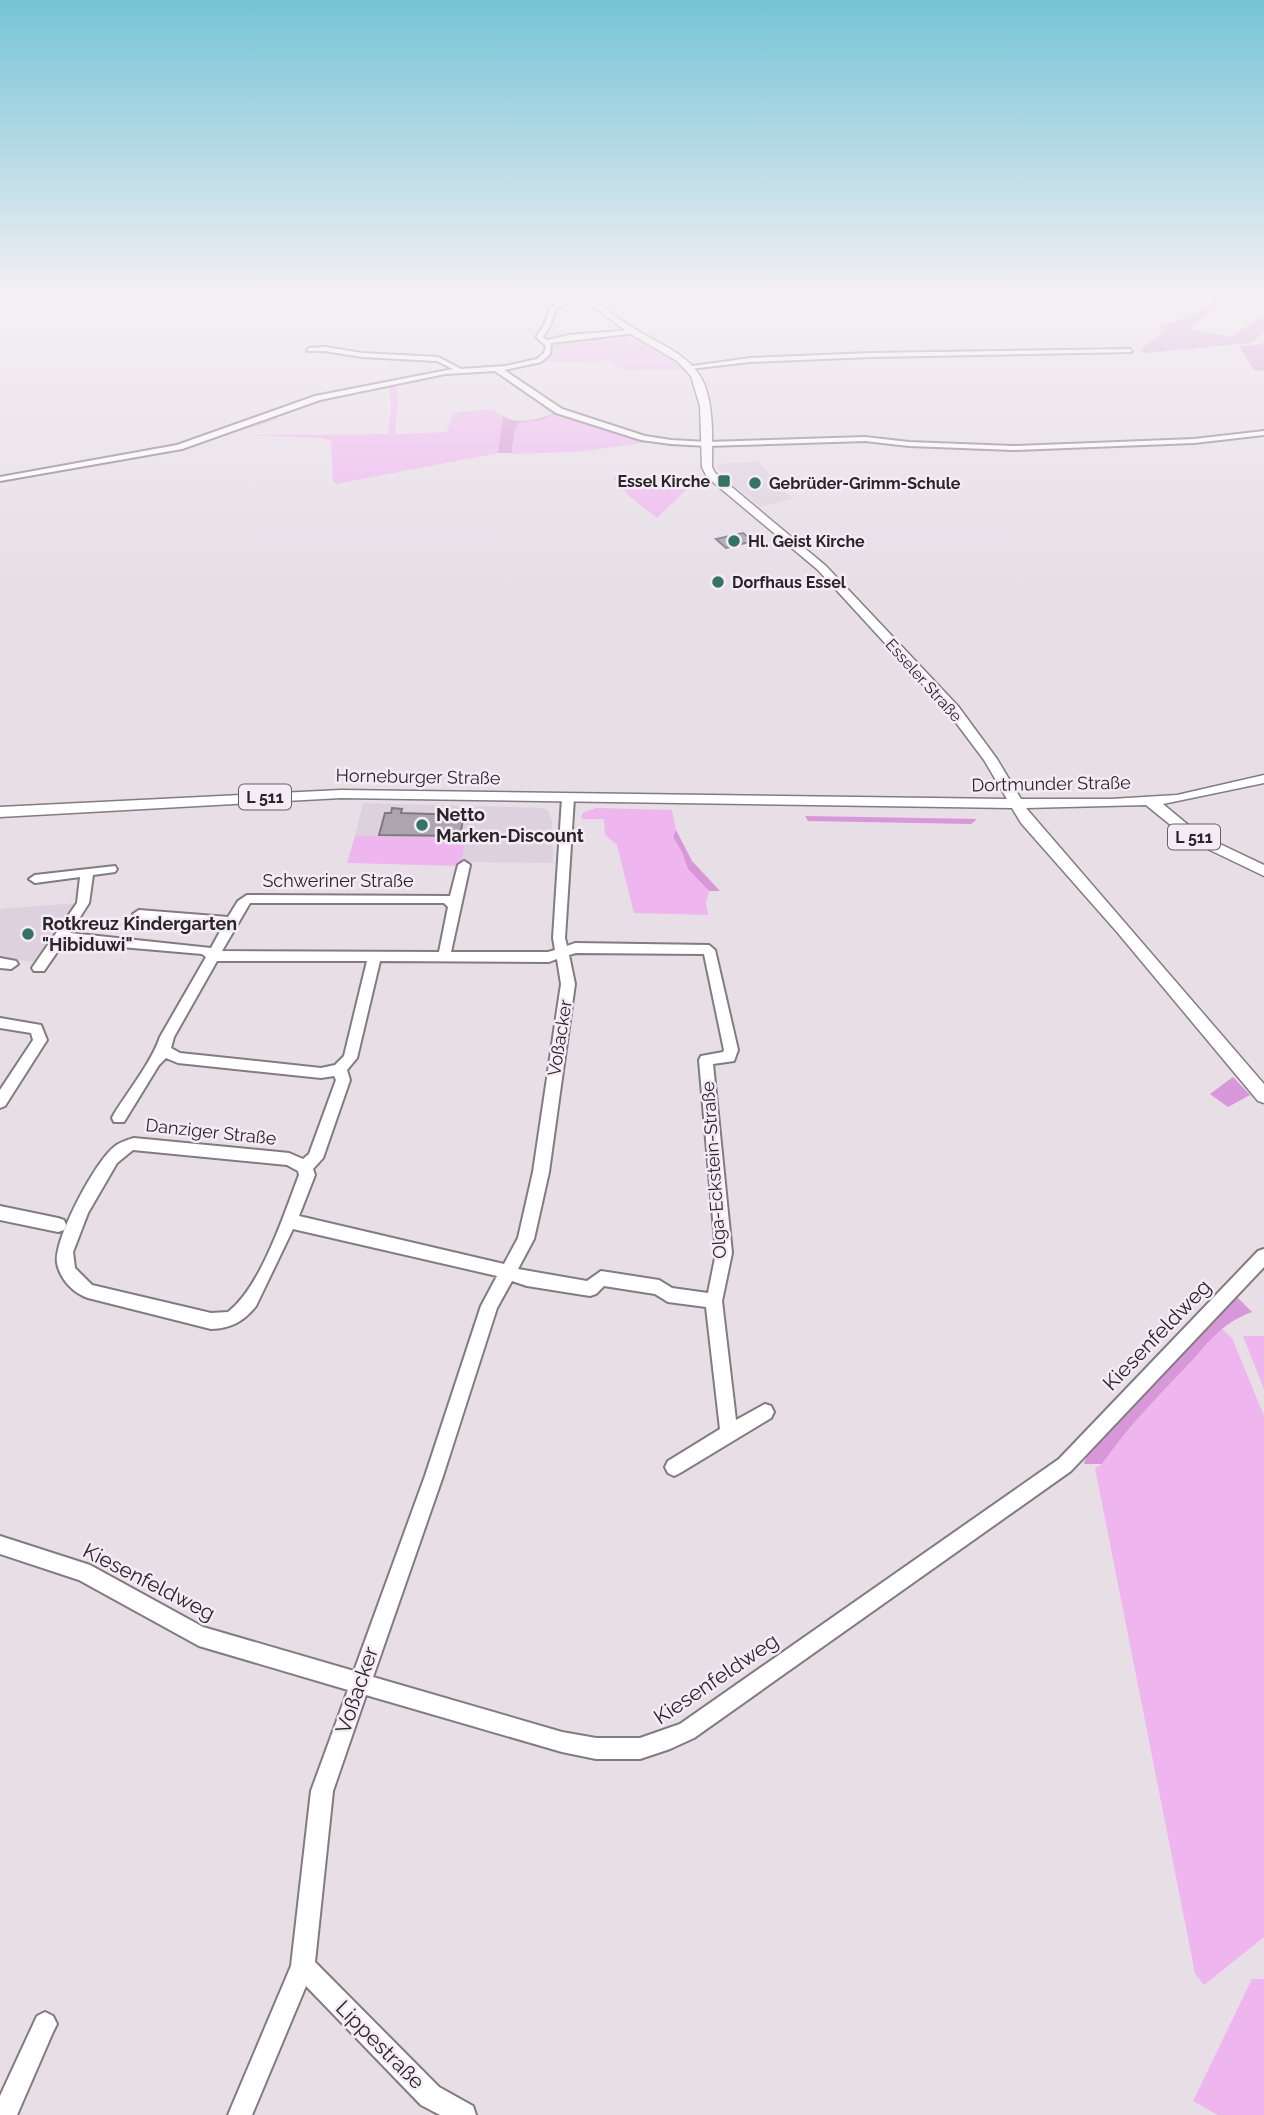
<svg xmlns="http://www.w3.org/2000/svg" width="1264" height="2115" font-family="Raleway,sans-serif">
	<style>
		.built { fill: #ded1de }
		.green { fill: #efb5ef }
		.forest { fill: #d797d9 }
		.building { fill: #ada5ad; stroke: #807880; stroke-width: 2 }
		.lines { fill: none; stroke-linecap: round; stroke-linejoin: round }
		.minor-casing { stroke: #837b82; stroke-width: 4 }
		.major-casing { stroke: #837b82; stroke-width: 3 }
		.minor { fill: #fff; fill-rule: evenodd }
		.major { fill: #fff; fill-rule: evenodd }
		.poi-dot { fill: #347462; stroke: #f4ebf4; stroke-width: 2.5 }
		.labels { text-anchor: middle; stroke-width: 5; stroke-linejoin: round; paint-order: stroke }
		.far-poi-label { font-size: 16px; font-weight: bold; fill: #292629; stroke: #f4ebf4; text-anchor: start }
		.far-street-label { font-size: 16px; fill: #292629; stroke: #f4ebf4 }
		.shield { fill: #f4ebf4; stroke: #666166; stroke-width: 2 }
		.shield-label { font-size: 16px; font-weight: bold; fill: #292629 }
		.street-label { font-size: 18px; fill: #292629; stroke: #f4ebf4 }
		.poi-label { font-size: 18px; font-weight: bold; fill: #292629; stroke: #f4ebf4; text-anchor: start }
		.near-street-label { font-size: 21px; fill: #292629; stroke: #f4ebf4 }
	</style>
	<rect width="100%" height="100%" fill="#e7dee6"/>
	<path class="built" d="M758,462L793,499L760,507L722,475L716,464Z
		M363,803L544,808L549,812L552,821L553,863L462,862L466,837L355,836Z
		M78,903L37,962L0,958V909Z"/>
	<path class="green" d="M628,336L659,350L683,369L623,370L608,361L540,362L550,354L554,343L558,341Z
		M453,369L456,372L396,384L398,401L395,434L447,432L453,413L492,409L503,416L498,453L336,484L333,481L331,441L322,438L248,435L388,434L391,409L389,386L351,393L277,416L279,419L180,450L0,482V477L166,447L317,396Z
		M559,412L641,440L643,443L576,452L510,454L515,429L519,423L541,420Z
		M612,477L653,479L643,484L686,490L657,518L628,495Z
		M596,808L672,810L676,830L673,837L682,852L688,869L709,891L706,903L708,915L634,913L617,845L605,835L604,819H581L583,813Z
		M355,836L466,837L461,866L347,863Z
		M1221,1328L1232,1338L1264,1416V1937L1204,1985L1195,1973L1095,1468L1102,1464L1126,1429Z
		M1243,1336H1264V1389Z
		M1252,1979H1264V2115H1218L1193,2101Z"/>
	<path class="forest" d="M1223,294H1225L1191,329L1231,337L1264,315V332L1251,343L1145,353L1141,349L1165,331L1160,326C1182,321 1206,310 1223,294Z
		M1264,344V371L1254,370L1239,346Z
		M557,412H559L541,420L519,423L515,429L511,453H498L503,416C520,426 540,419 557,412Z
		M805,816L977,819L971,824L808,821Z
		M676,830L692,861L720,891H709L688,869L682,852L673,837Z
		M1233,1077L1250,1095L1228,1107L1210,1094Z
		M1236,1296L1252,1312C1217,1325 1208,1345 1183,1370C1154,1400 1126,1429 1102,1464H1084L1089,1448Z"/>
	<path class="building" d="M743,533L753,541L726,548L716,539Z
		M392,808L402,809L401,813L464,815L460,836L379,835L385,813H391Z"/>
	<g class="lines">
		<defs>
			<path id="minor" d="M586,296L588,299L566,304L556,309L550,325L543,337L547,340L569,335L634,330L636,333L551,343L550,354L541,362L504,370L562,409L645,436L671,440L707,442L865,437L909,442L1013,446L1194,439L1264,431V435L1194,443L1013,450L909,446L865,441L707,446L671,444L641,440L556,413L495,371L445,374L320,400L182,449L0,481V477L177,445L315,396L453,369L437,361L362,357L325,351H307L309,348L325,347L362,353L438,357L461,369L506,366L537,359L544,353L546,346L536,337L544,325L551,307L562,301Z
				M1130,349L1132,352L871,357L750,362L689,369L686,367L750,358L871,353Z
				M568,794L574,798L565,938L567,946L575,943L709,945L715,950L738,1050L734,1061L713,1064L732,1253L722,1301L736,1420L765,1404L771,1406L774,1412L771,1418L680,1473L674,1476L668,1473L665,1467L668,1461L720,1429L706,1307L668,1302L655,1294L604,1286L596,1294L590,1296L527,1286L512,1281L497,1308L443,1476L373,1677L562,1732L596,1738H640L680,1724L1059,1459L1258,1251L1264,1249V1267L1071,1471L694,1738L670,1749L640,1759H596L562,1752L366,1695L333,1791L315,1962L439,2087L473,2106L476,2115H440L421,2105L306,1986L252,2115H228L291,1966L311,1791L348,1690L199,1646L79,1580L0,1554V1536L90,1565L203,1627L354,1671L425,1476L481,1306L497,1276L293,1229L256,1306C243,1322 231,1328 211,1329L88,1298C73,1293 60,1279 57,1263C54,1239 95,1162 114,1147C120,1142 127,1140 134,1138L289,1153L303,1159L309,1154L336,1080L334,1076L321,1078L178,1063L166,1058L159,1065L124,1122H114L112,1118L114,1114C129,1090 152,1061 160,1037L206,957L202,954L64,942L44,971H34L32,968L34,965L77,903L80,877L35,883L29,879L35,875L115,866L117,869L115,872L93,875L89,903L70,933L211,948L223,926L139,918L133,914L139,910L228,917L238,901L247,895L450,896L458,865L464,861L470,865L451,952H548L555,950L553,938L562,798ZM250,903H444L448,907L439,952L222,951ZM576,953L704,954L724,1050L723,1052L701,1056L699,1060L716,1253L708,1293L672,1288L659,1280L601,1271L587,1281L518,1269L534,1239L549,1172L575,984L569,955ZM557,959L561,984L533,1172L518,1238L504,1264L299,1216L315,1175L313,1169L323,1158L350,1080L347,1070L357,1058L380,961L549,962ZM217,961H367L344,1056L335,1065L321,1068L180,1053L171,1048L174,1037ZM133,1150L287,1165L298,1171L299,1175C284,1214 261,1287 228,1312L211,1313L92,1285L75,1268L73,1252L88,1213L117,1163Z
				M0,958L16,961L18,964L11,969L0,968Z
				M0,1018L41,1025L47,1040L5,1106L0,1108V1090L33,1040L31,1033L0,1028Z
				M0,1206L58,1218L64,1220L66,1225L64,1230L58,1232L0,1220Z
				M45,2012L53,2016L57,2024L53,2032L17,2115H0V2096L37,2016Z"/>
			<path id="major" d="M578,294H587C602,307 618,319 635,329C660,345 693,355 705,386C714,411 712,441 712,467L715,473L826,566L958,706L997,759L1021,799H1111L1177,795L1264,775V783L1163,804L1199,834L1264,865V876L1189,840L1146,805L1026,808L1264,1084V1103L1258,1101L1117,932L1021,823L1012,808L341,798L0,817V807L341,790L1007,799L984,760L948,712L818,570L707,477L702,467L700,406L691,376L677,361L627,332Z"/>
		</defs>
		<use href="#minor" class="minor-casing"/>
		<use href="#major" class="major-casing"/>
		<use href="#minor" class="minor"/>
		<use href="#major" class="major"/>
	</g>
	<linearGradient id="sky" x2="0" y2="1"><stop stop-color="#75c4d6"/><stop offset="0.5" stop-color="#f4f0f4"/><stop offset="1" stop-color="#f4f0f4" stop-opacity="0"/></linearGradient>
	<rect width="1264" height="590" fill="url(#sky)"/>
	<g class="poi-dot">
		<rect x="717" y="474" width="14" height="14" rx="3.5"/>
		<circle cx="755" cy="483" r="7"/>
		<circle cx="734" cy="541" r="7"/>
		<circle cx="718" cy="582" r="7"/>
		<circle cx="422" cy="825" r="7"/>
		<circle cx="28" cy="934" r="7"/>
	</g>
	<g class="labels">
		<g class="far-poi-label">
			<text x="710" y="487" text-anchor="end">Essel Kirche</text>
			<text x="769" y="489">Gebrüder-Grimm-Schule</text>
			<text x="748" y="547">Hl. Geist Kirche</text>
			<text x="732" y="588">Dorfhaus Essel</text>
		</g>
		<g class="far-street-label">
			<text transform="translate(924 680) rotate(48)" y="6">Esseler Straße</text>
		</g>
		<g class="shield">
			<rect x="239" y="784.5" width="52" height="25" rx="5"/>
			<rect x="1168" y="824.5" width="52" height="25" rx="5"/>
		</g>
		<g class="shield-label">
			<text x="265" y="803">L 511</text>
			<text x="1194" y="843">L 511</text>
		</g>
		<g class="street-label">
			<text transform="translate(418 777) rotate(1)" y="6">Horneburger Straße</text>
			<text transform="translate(1051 784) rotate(-1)" y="6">Dortmunder Straße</text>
			<text x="338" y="887">Schweriner Straße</text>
			<text transform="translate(560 1038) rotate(-81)" y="6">Voßacker</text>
			<text transform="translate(211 1132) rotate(6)" y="6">Danziger Straße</text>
			<text transform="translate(714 1170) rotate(-94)" y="6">Olga-Eckstein-Straße</text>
		</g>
		<g class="poi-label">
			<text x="436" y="821">Netto<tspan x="436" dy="21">Marken-Discount</tspan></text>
			<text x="42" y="930">Rotkreuz Kindergarten<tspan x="42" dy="21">"Hibiduwi"</tspan></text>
		</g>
		<g class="near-street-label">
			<text transform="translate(1157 1335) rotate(-46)" y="7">Kiesenfeldweg</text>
			<text transform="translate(149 1582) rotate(27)" y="7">Kiesenfeldweg</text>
			<text transform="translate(716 1679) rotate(-34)" y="7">Kiesenfeldweg</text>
			<text transform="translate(357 1690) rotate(-71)" y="7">Voßacker</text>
			<text transform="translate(380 2045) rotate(45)" y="7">Lippestraße</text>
		</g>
	</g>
</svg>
